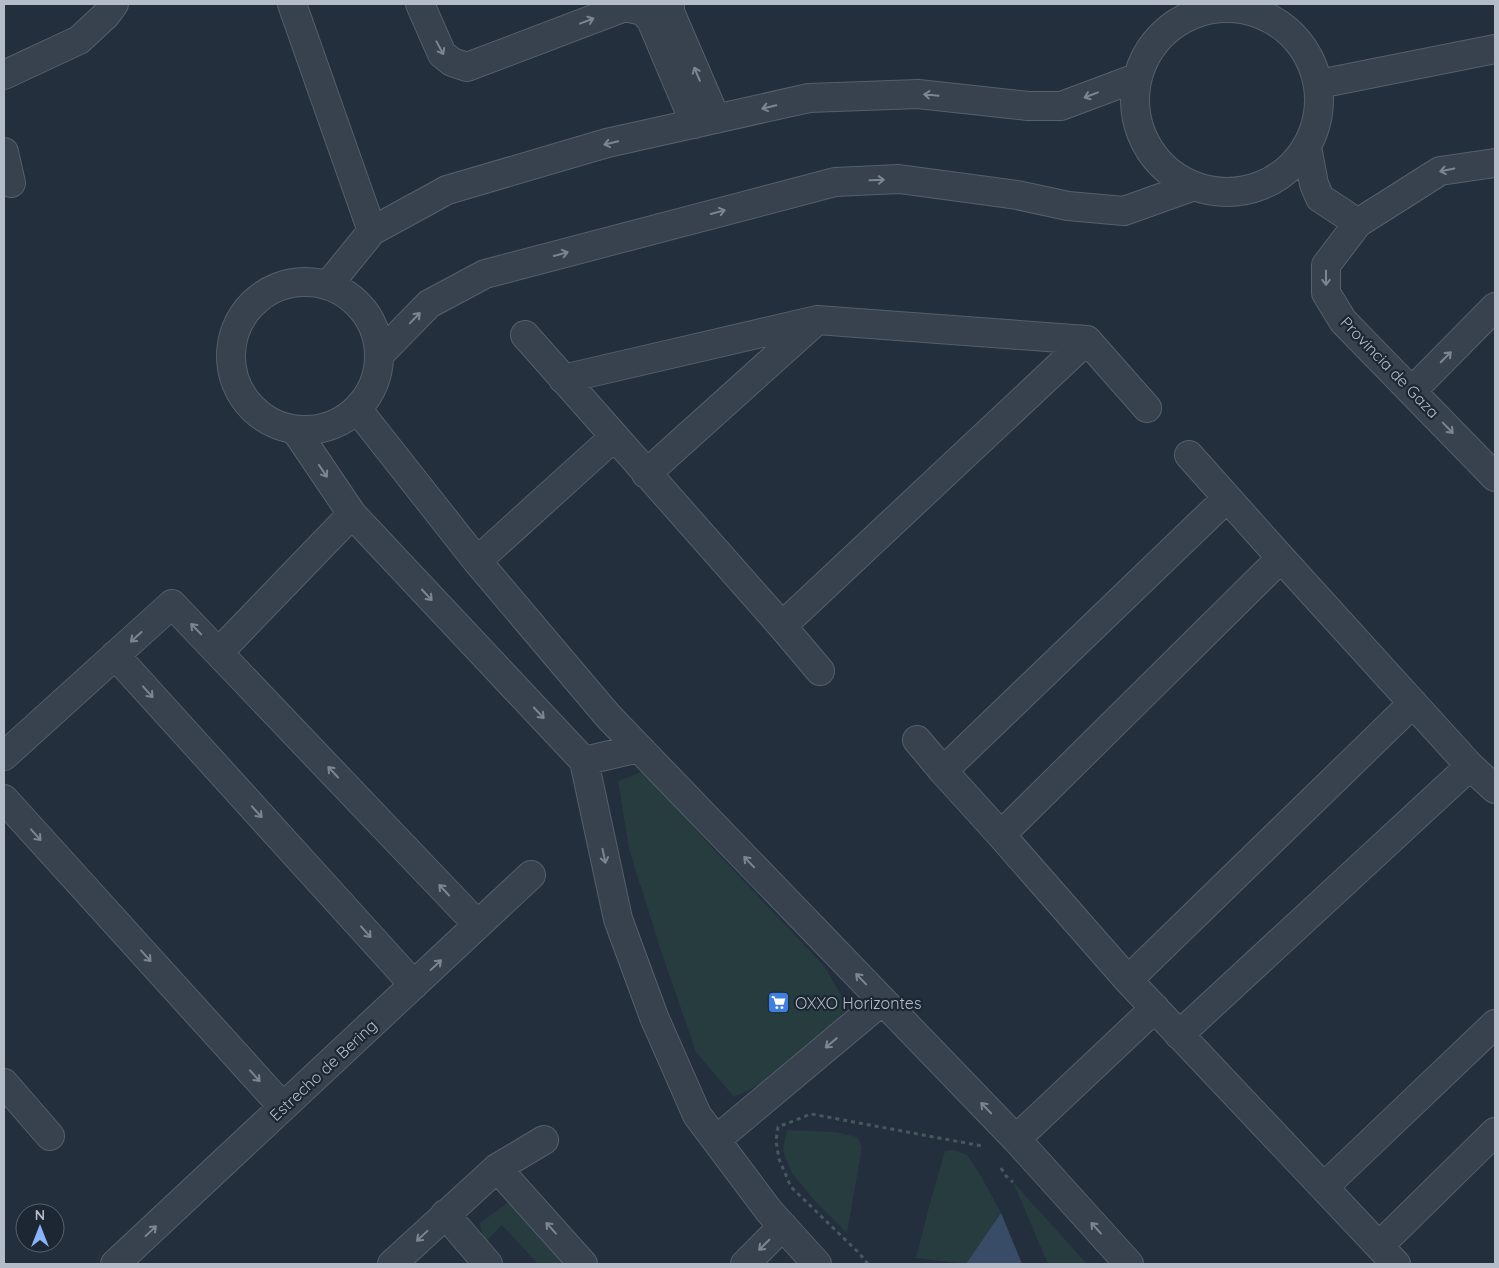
<svg xmlns="http://www.w3.org/2000/svg" width="1499" height="1268" font-family="Quicksand,sans-serif">
	<style>
		.green { fill: #263c3f }
		.water { fill: #394c67 }
		.lines { fill: none; stroke-linecap: round; stroke-linejoin: round }
		.minor-casing { stroke: #565f6c; stroke-width: 30 }
		.path { stroke: #44595c; stroke-width: 3; stroke-dasharray: 4 4; stroke-linecap: butt }
		.minor { stroke: #38414e; stroke-width: 28 }
		.oneway { stroke: #7c8592 }
		.labels { text-anchor: middle; stroke-width: 4.5; stroke-linejoin: round; paint-order: stroke }
		.street-label { font-size: 16px; fill: #b4bcc9; stroke: #1d2633 }
		.poi-label { font-size: 16px; fill: #b4bcc9; stroke: #1d2633; text-anchor: start }
	</style>
	<rect width="100%" height="100%" fill="#242f3e"/>
	<path class="green" d="M644,771L707,842L825,967L848,1008L791,1070L734,1097L696,1052L661,951L629,849L618,781Z
		M787,1130L835,1132L857,1137L862,1147L847,1233L815,1201L792,1173L783,1151Z
		M954,1150L967,1155L981,1176L1001,1213L1022,1264H966L916,1258L930,1203L945,1151Z
		M1013,1182L1087,1264H1048Z
		M510,1201L572,1264H538L502,1225L484,1243L480,1223Z"/>
	<path class="water" d="M1001,1213L1022,1264H966Z"/>
	<g class="lines">
		<defs>
			<path id="minor" d="M292,4L372,231
				M420,4L442,54L452,62L467,67L625,7L643,11L651,20L695,124
				M670,4V12L716,119
				M1135 100a92 92 0 1 1 184 0a92 92 0 1 1-184 0Z
				M4,75L79,40L106,15L114,4
				M1319,84L1495,49
				M1307,147L1314,184L1320,198L1358,223
				M4,152L11,183
				M1495,163L1440,171L1358,223L1326,265V293L1343,321L1495,477
				M231 356a74 74 0 1 1 148 0a74 74 0 1 1-148 0Z
				M329,284L372,231L447,190L607,143L809,98L918,94L1028,106H1061L1136,78
				M525,335L782,626L820,671
				M381,353L429,304L485,274L835,182L899,179L1017,195L1068,206L1124,211L1194,186
				M563,379L817,320L1087,340L1147,408
				M1412,391L1495,307
				M358,410L477,561L608,716L1016,1139L1129,1264
				M296,431L352,514L584,761L618,919L654,1017L697,1115L769,1211L817,1264
				M1189,455L1281,558L1470,766L1495,789
				M646,474L816,321
				M477,561L614,437
				M782,626L1087,340
				M219,652L352,514
				M115,655L414,985
				M917,740L943,771L1001,835L1128,980L1396,1264
				M4,756L172,604L478,925
				M584,761L639,748
				M943,771L1227,498
				M4,799L283,1107
				M1001,835L1281,558
				M1128,980L1413,703
				M1179,1035L1470,766
				M4,1083L50,1136
				M1016,1139L1155,1008
				M716,1140L882,1001
				M497,1168L583,1264
				M1324,1187L1495,1024
				M445,1214L488,1264
				M1380,1245L1495,1132
				M115,1264L531,875
				M392,1264L497,1168L544,1140
				M745,1264L783,1226"/>
		</defs>
		<use href="#minor" class="minor-casing"/>
		<path class="path" d="M1001,1168L1006,1176L1013,1182
			M868,1264L859,1253L791,1187L779,1159L776,1141L778,1127L811,1114L982,1146"/>
		<use href="#minor" class="minor"/>
	</g>
	<defs><path id="oneway-shaft" d="M-6 0H5M1.5-3L5.5 0L1.5 3" fill="none" stroke-width="1.6" stroke-linecap="round" stroke-linejoin="round" transform="scale(1.25)"/></defs>
	<g class="oneway">
		<use href="#oneway-shaft" transform="translate(587 21) rotate(-21)"/>
		<use href="#oneway-shaft" transform="translate(440 48) rotate(62)"/>
		<use href="#oneway-shaft" transform="translate(697 74) rotate(-113)"/>
		<use href="#oneway-shaft" transform="translate(931 95) rotate(-174)"/>
		<use href="#oneway-shaft" transform="translate(1091 95) rotate(159)"/>
		<use href="#oneway-shaft" transform="translate(769 107) rotate(167)"/>
		<use href="#oneway-shaft" transform="translate(611 143) rotate(166)"/>
		<use href="#oneway-shaft" transform="translate(1447 170) rotate(169)"/>
		<use href="#oneway-shaft" transform="translate(877 180) rotate(-2)"/>
		<use href="#oneway-shaft" transform="translate(718 212) rotate(-15)"/>
		<use href="#oneway-shaft" transform="translate(561 254) rotate(-15)"/>
		<use href="#oneway-shaft" transform="translate(1326 278) rotate(90)"/>
		<use href="#oneway-shaft" transform="translate(415 318) rotate(-46)"/>
		<use href="#oneway-shaft" transform="translate(1446 357) rotate(-45)"/>
		<use href="#oneway-shaft" transform="translate(1448 428) rotate(46)"/>
		<use href="#oneway-shaft" transform="translate(323 471) rotate(56)"/>
		<use href="#oneway-shaft" transform="translate(427 595) rotate(47)"/>
		<use href="#oneway-shaft" transform="translate(196 629) rotate(-134)"/>
		<use href="#oneway-shaft" transform="translate(136 637) rotate(138)"/>
		<use href="#oneway-shaft" transform="translate(148 692) rotate(48)"/>
		<use href="#oneway-shaft" transform="translate(539 713) rotate(47)"/>
		<use href="#oneway-shaft" transform="translate(333 772) rotate(-133)"/>
		<use href="#oneway-shaft" transform="translate(257 812) rotate(48)"/>
		<use href="#oneway-shaft" transform="translate(36 835) rotate(48)"/>
		<use href="#oneway-shaft" transform="translate(604 856) rotate(78)"/>
		<use href="#oneway-shaft" transform="translate(749 862) rotate(-134)"/>
		<use href="#oneway-shaft" transform="translate(444 890) rotate(-133)"/>
		<use href="#oneway-shaft" transform="translate(366 932) rotate(48)"/>
		<use href="#oneway-shaft" transform="translate(146 956) rotate(48)"/>
		<use href="#oneway-shaft" transform="translate(436 965) rotate(-43)"/>
		<use href="#oneway-shaft" transform="translate(861 979) rotate(-134)"/>
		<use href="#oneway-shaft" transform="translate(831 1043) rotate(140)"/>
		<use href="#oneway-shaft" transform="translate(255 1076) rotate(48)"/>
		<use href="#oneway-shaft" transform="translate(986 1108) rotate(-134)"/>
		<use href="#oneway-shaft" transform="translate(551 1228) rotate(-132)"/>
		<use href="#oneway-shaft" transform="translate(1096 1228) rotate(-132)"/>
		<use href="#oneway-shaft" transform="translate(151 1231) rotate(-43)"/>
		<use href="#oneway-shaft" transform="translate(422 1236) rotate(137)"/>
		<use href="#oneway-shaft" transform="translate(764 1245) rotate(135)"/>
	</g>
	<defs>
		<symbol id="supermarket-square" viewBox="-11 -11 22 22"><rect x="-9" y="-9" width="18" height="18" rx="4" fill="#3f7fe0" stroke="#1d2633"/><path d="M-6-5.5h2.5l.6 2H6L4.5 2H-2.5L-4.4-4H-6ZM-1.5 3.2a1.3 1.3 0 1 0 .1 0ZM3 3.2a1.3 1.3 0 1 0 .1 0Z" fill="#fff"/></symbol>
	</defs>
	<g fill-rule="evenodd">
		<use href="#supermarket-square" x="766" y="990" width="25" height="25"/>
	</g>
	<g class="labels">
		<g class="street-label">
			<text transform="translate(1390 367) rotate(46)" y="6">Provincia de Gaza</text>
			<text transform="translate(323 1070) rotate(-43)" y="6">Estrecho de Bering</text>
		</g>
		<g class="poi-label">
			<text x="795" y="1009">OXXO Horizontes</text>
		</g>
	</g>
	<rect width="1499" height="1268" fill="none" stroke="#b4bcc9" stroke-width="10"/>
	<g transform="translate(40 1228)"><circle r="24" fill="#1d2633" stroke="#59626f"/>
	<path d="M0-4L9 19L0 12L-9 19Z" fill="#8ab4f8"/>
	<text y="-8" font-size="14" font-weight="bold" text-anchor="middle" fill="#b4bcc9">N</text>
	</g>
</svg>
